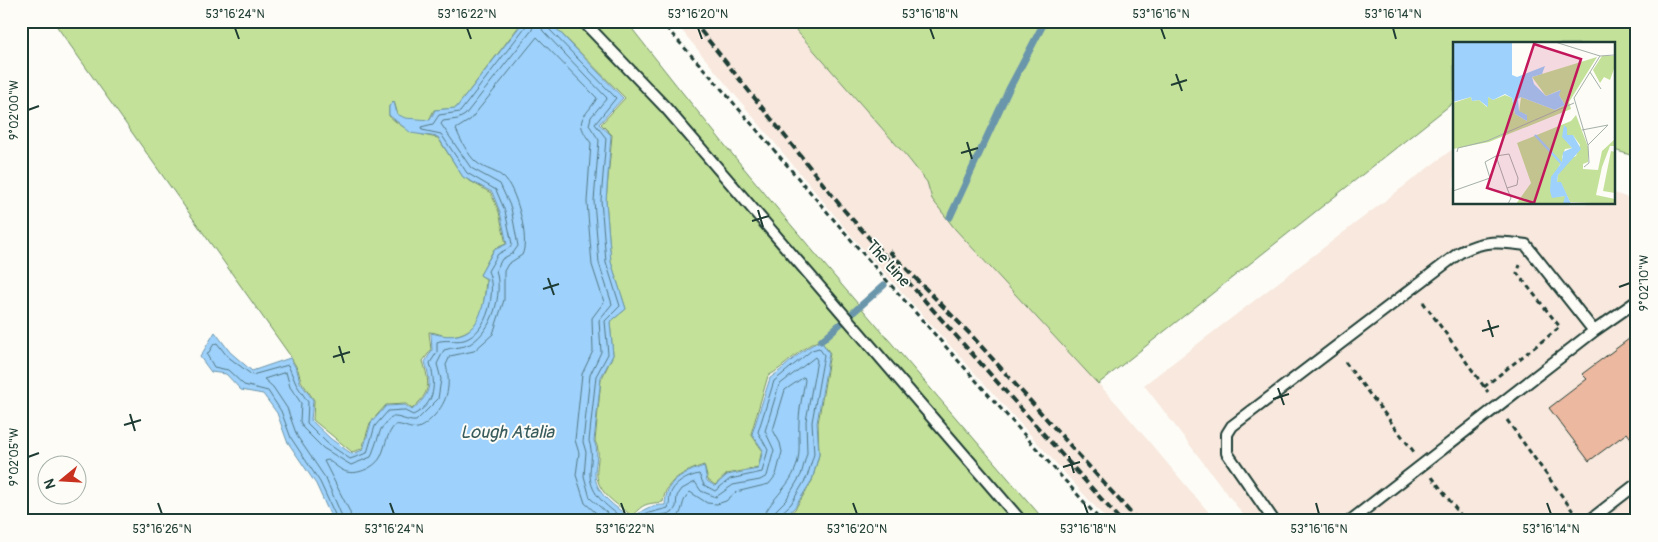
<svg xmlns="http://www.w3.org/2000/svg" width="1658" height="542" font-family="Pangolin,sans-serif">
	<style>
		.built { fill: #f8e8dd }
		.green { fill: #c3e199; stroke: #718f66 }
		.water { fill: #9ed1fb; stroke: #6b96ab }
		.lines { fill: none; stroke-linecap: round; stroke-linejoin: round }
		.shore { stroke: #527884; stroke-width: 1 }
		.stream { stroke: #6b96ab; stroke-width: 7 }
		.building { fill: #edb8a0; stroke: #1f3d34 }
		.service-casing { stroke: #1f3d34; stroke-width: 14 }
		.path { stroke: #1f3d34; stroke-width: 3; stroke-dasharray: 5 4; stroke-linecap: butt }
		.service { stroke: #fdfcf7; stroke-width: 10 }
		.rail { stroke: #1f3d34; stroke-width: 4; stroke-dasharray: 8 4; stroke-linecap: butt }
		.ticks { fill: none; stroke: #1f3d34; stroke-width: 2 }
		.labels { text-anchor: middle; stroke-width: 4; stroke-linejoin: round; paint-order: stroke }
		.street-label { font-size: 16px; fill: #1f3d34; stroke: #fdfcf7 }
		.water-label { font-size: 18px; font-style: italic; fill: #385b5c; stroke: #fdfcf7 }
		.inset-river { fill: none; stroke: #9ed1fb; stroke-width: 2.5 }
		.inset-road { fill: none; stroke: #a4b0a9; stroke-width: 1 }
		.view { fill: #c2185b; fill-opacity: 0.15; stroke: #c2185b; stroke-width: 2.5 }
		.inset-edge { fill: none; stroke: #1f3d34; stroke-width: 2.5 }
		.neatline { fill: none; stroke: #1f3d34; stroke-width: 2 }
		.ticks-label { font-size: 12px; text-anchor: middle; fill: #1f3d34 }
	</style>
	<rect width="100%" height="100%" fill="#fdfcf7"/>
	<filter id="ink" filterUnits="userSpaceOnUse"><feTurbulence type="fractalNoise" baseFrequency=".02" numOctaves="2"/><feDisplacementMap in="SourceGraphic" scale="10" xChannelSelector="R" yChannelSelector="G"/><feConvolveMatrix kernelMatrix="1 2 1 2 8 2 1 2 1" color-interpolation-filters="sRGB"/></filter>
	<g filter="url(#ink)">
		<path class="built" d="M674,21H788L908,158L927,182L932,199L955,229L1118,405L1216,521H1108L855,240Z
			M1454,148V204H1614V193L1637,201V521H1248L1144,385Z"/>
		<path class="green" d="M53,21H523L456,108L434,110L429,120L412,123L398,115L394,101L389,106V116C406,131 415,134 438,138L463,177L491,193L499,212L506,244L494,249L480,275L486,279C484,306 482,335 448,336C442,336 436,332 429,332L431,350L423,361C430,384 431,392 412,409L406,404L386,405L370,423L362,449L352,452L313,420L314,400L301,381L298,370L289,354Z
			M549,21H626C759,193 903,356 1045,521H781L795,509L812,481L819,455L818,423L830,353L820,340C800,347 787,366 768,376L751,434L762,450L758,468L727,474L715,485L708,480L704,465C684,472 666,479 663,502C646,504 644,503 632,516C616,503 594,492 597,468C598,458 600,451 595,441L601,380L613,355L610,322L626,309L611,262L606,201L612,135L601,124L625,98Z
			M788,21H1637V157L1614,150V44H1454V102L1098,384L955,229L932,199L927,182L908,158Z"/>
		<path class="water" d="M524,21H549L623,98L599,124L611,135L606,201L611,262L626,309L610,322L613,355L601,377L594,441C599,452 596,460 595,472C594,494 616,507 632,519C643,509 650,505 665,505C666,479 682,474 704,466L707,481L715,486L727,475L758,469L763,450L752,434L770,378C788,366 801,348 821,341L829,353L817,423L819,454L812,480L795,507L780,521H333L316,484L287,441L277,413L263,394L241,390L226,374L211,372L200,357L215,332L230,352L252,371L290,358L297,370L300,382L313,400L311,420L331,439L352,454L363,450L371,423L386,406L405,405L412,410C431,394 432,385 425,362L432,350L431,333C476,345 483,317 487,279L480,275L494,250L507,244L500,212L492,192L463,177L438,137L411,133L389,115V106L394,102L397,114L405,118L430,120L435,110L456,108Z"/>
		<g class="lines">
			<path class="shore" d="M539,21L543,31L607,98L591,117L589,125L599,140L594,201L599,263L612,304L599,320L601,352L590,375L583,442L586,452L584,476L590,498L616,521
				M546,21L547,27L616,98L595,124L606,138L601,200L606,262L620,306L605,321L608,354L596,376L589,441C593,453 591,460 590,472C589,496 610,508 626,521
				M338,521L320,482L291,438L281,411L268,391L244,385L228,370L214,367L207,355L214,344L217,343L227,356L252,375L288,365L296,384L308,402L307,423L327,443L350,459L367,453L375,426L388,411L403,410L413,415C436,404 436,384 430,363L437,352V342C444,339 455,342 464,340C488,333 497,290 488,271L498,254L509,248L512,244L505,211L496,190L467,173L441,134L422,130L421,127L433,124L439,115L460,112L526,26L528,21
				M344,521L326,479L297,436L287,408L273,387L264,379L286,372L290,387L301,403L300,421L303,428L323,448L351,465L371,457L381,429L391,417C401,416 407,422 416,421L438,399L441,379L437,364L444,350C452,347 463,348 470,344C493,330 503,295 496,270L502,259L513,253L518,246L511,208L500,184L471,168L441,124L443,121L458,119L465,115L532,30L534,21
				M351,521L350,512L324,461L328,460C334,464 340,470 347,472C358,475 376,467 381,456C386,445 386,435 395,425C402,423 409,430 418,428C424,426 429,421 434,416C448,401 451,385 446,365L450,356L474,351L493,334L504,300V271L508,264L522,255C530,240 517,193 506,180C499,171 485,170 476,162C468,155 460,139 456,129L470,120L537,37L597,98C585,119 572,118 591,143L587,202L592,265L604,302L592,318L593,351L582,374L575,440L579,453L576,475L585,503L605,521
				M637,521L645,514L668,508C670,504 669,501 670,496C672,484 688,476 699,474L704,485L715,491L730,479L762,472L768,450L758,432L774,381L812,350L819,348L824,355L812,422L814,454L807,477L791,504L778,516L777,521
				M647,521L656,516L672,513L676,507L677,496L682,489L695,482L701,491L716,497L733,485L760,480L767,476L774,450L765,431L779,385L815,357L817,360L806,421L807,453L801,475L786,500L773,513L771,521
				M674,521C685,513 680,500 690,492L707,503L717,504L726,501L736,492L769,484L776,475L782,452L780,443L773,430L785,390L804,377L805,380C803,394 799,408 799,422C798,440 802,456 794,472C787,489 764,506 763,521"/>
			<path class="stream" d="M950,217L1009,89L1045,21
				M821,341L884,285"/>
		</g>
		<path class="building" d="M1637,333V446L1627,433L1589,461L1549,408L1587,379L1582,374Z"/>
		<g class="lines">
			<defs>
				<path id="service" d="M583,21L666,108L1021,521
					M1594,331L1637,301
					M1274,521L1227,453V434L1232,426L1459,253C1482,240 1501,241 1526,245L1594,331L1350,521
					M1589,521L1634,486"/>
			</defs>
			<use href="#service" class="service-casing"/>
			<path class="path" d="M660,21L713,79L865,256L1101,521
				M1423,302L1488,392
				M1345,362L1414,452
				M1484,387L1560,327L1517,273L1520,265
				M1507,420L1575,514
				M1432,477L1465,521"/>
			<use href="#service" class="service"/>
			<path class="rail" d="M693,21L844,210L1121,521
				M889,251L972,336L1138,521"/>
		</g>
	</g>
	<path class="ticks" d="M235,28L239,39M467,28L471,39M698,28L702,39M930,28L934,39M1161,28L1165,39M1393,28L1396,39M1176,74L1182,91M1171,85L1187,80M28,110L39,106M967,142L972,159M961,153L978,148M758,210L763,227M752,221L769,216M548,278L554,295M1619,287L1630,283M543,289L559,284M1488,320L1493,337M1482,331L1499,326M339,346L344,363M333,357L350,352M1278,388L1284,405M1273,399L1289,394M130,414L135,431M124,425L141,420M1069,456L1074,473M28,457L39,453M1063,467L1080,462M158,503L162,514M390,503L394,514M621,503L625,514M853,503L857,514M1084,503L1088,514M1316,503L1319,514M1547,503L1551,514"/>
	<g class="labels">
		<g class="street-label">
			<text transform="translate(889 263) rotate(48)" y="6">The Line</text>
		</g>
		<g class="water-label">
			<text x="507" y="438">Lough Atalia</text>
		</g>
	</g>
	<g transform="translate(1453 42)">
		<rect width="162" height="162" fill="#fdfcf7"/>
		<path d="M149,14H161L162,24L157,38L151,35L147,41L140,28ZM144,15L116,60L118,67L36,100L0,107V61L18,55L19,59L26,58L34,65L35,55L40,58L52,53L59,56L62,72L74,79V73L66,70L68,55L102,68L112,63L106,53L107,48L93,54L79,35ZM123,73L135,105V120L130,122V127L145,128L149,109L162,97V104H157L149,125L143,153L162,157V162L117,160L108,141L104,140L105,133L116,117L123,114L127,103L120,93H114L111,83L114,100L119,106L112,107L109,115L110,118L106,124L100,155L112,154L113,159L110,162H63L78,141L64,101L118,79ZM158,109L162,110V151L150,149Z" fill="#c3e199"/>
		<path d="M0,0H59V33L64,35L92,24L89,32L79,35L81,42L93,54L108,48L106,53L112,63L102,68L68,55L65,57L66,69L74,73V79L62,72L59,56L52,52L40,58L35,55V65L26,58L19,59L18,55L0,60ZM111,83L114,86V93H120L128,107L105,133L104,140H108L118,162H110L112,154L99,156L97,149L98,135L109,120L110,110L119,106L109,95Z" fill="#9ed1fb"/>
		<path class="inset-river" d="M82,93L109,122"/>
		<path class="inset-road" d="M102,0L147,14M137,30L148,47M129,88L155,83L135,103M4,110L5,106L34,99L121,61M131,125L136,121L135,103L121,56L147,14L161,13M54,146L58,156L55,162M0,149L37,136L32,120L43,114L54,146L64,143L65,136L56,112L43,114"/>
		<path class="view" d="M81,2L128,17L81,161L34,146Z"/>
		<rect width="162" height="162" class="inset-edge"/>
	</g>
	<rect width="1658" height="542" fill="none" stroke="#fdfcf7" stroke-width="55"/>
	<g transform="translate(62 480) rotate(252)"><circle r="24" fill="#fdfcf7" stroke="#a4b0a9"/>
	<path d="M0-4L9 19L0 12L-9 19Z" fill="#c8321e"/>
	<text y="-8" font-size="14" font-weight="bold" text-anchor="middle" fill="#1f3d34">N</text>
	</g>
	<rect x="28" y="28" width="1602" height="486" class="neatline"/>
	<g class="ticks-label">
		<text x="235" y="18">53°16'24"N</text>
		<text x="467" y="18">53°16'22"N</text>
		<text x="698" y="18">53°16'20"N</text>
		<text x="930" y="18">53°16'18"N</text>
		<text x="1161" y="18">53°16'16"N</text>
		<text x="1393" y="18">53°16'14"N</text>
		<text transform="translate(14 110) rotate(-90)" y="4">9°02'00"W</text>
		<text transform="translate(1644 283) rotate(-90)" y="4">9°02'10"W</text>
		<text transform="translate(14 457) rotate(-90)" y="4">9°02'05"W</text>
		<text x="162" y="533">53°16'26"N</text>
		<text x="394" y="533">53°16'24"N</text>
		<text x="625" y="533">53°16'22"N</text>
		<text x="857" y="533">53°16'20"N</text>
		<text x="1088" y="533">53°16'18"N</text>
		<text x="1319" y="533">53°16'16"N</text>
		<text x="1551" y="533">53°16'14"N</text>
	</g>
</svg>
